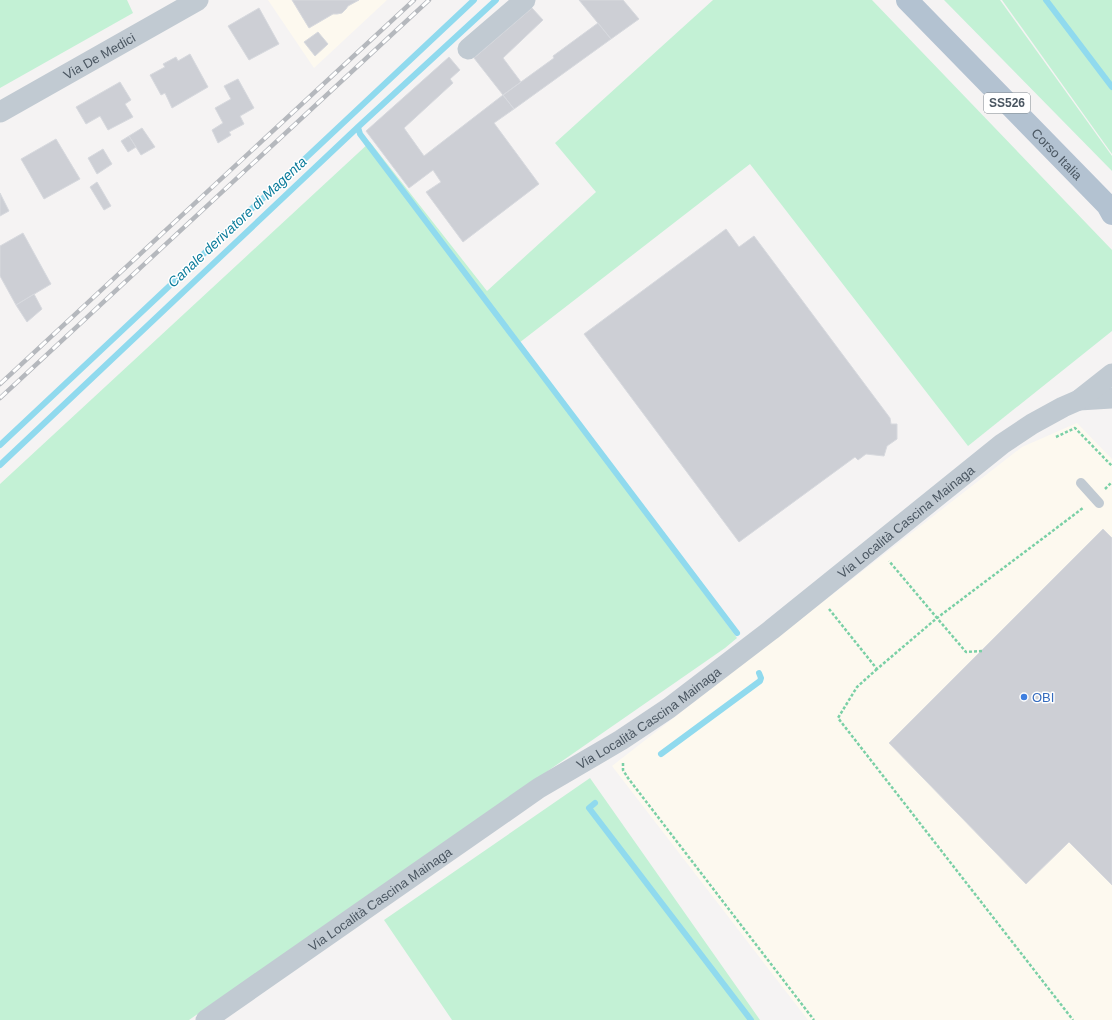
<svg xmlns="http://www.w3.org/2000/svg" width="1112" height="1020" font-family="Arial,sans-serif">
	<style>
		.commercial { fill: #fdf9ef }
		.green { fill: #c3f1d5 }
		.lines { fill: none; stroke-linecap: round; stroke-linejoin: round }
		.stream { stroke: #90daee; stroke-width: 6 }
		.building { fill: #cdcfd5; stroke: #d7d9de }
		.path { stroke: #7ad0a6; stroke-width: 2.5; stroke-dasharray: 3 2; stroke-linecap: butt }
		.lane { stroke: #c1cad2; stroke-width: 10 }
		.street { stroke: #c1cad2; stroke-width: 21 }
		.primary { stroke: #b3c2d1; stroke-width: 22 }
		.rail-casing { stroke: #b5b8bd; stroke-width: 4.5 }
		.rail { stroke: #fff; stroke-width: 3; stroke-dasharray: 9; stroke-linecap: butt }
		.shop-dot { fill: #3f7fe0; stroke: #fff; stroke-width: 1.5 }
		.labels { text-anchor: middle; stroke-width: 3; stroke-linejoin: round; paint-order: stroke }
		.shield { fill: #fff; stroke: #808990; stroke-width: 1 }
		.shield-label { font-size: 12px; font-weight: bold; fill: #4a5661 }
		.street-label { font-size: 13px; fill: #4a5661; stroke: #fff }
		.shop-label { font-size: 13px; fill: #366cbe; stroke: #fff; text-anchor: start }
		.water-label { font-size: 14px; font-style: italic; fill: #0c7c9b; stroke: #fff }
	</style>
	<rect width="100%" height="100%" fill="#f5f3f3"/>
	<path class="commercial" d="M268,0H387L314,68Z
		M1077,423L1112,459V1020H808L612,766L1022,447Z"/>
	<path class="green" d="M0,0H127L133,13L0,88Z
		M713,0H872L1112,250V331L968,446L750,164L519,343L737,638L725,648L189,1020H0V484L370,142L487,291L596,192L555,143Z
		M944,0H1000L1112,156V171Z
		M1002,0H1112V154Z
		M590,778L760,1020H452L384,920Z"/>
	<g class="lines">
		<path class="stream" d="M1046,0L1112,87
			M358,127L360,134L737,633
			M0,445L474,0
			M0,465L358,127L496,0
			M661,754L760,681L761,678L759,673
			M595,803L589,808L751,1020"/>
	</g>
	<path class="building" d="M292,0H359L348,6L346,9L342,13L337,14H333L309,28Z
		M579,0H623L639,19L611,39Z
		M259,8L279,44L249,60L228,26Z
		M532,8L543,20L503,58L521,82L503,95L474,58Z
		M598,23L611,39L514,109L503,95L554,58L553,56Z
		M318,32L328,44L315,56L304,42Z
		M190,54L208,87L172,108L165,93L161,95L150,75L165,67L163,64L176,57L178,61Z
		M449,57L460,70L450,79L453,83L404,128L424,156L503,95L514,109L494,123L539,184L463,242L426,192L441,182L433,170L409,188L366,131Z
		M238,79L254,108L240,116L244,124L229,132L231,135L218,143L212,130L223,123L215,108L231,99L224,86Z
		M120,82L131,100L125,104L133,117L108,130L100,116L86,124L76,107Z
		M142,128L155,147L141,155L129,136Z
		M129,136L136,147L128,152L121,141Z
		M56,139L80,179L44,199L21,159Z
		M103,149L112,164L97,174L88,158Z
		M97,182L111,206L104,210L90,187Z
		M0,193L9,211L0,216Z
		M726,229L739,247L754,236L890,418L891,424H897V439L887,446L884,456L866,454L858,460L855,457L739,542L584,334Z
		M23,233L51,284L16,305L0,276V246Z
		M34,294L42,309L27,322L16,305Z
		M1103,529L1112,538V885L1069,842L1026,884L889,743Z"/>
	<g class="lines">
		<path class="path" d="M1056,437L1075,428L1112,466
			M1105,489L1112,482
			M829,609L877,669L937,618L889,561
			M982,651L966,652L937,618L1083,508
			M877,669L857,687L838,718L1073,1020
			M623,763V770L628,778L814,1020"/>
		<path class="lane" d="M1081,483L1099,503"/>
		<g class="street">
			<path d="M468,49L525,0"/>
			<path id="s1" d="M0,112L198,0"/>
			<path d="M1079,400L1112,398"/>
			<path id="s2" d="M206,1020L539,788L621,740L669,708L771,630L1002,444L1032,424L1063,407L1079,400L1112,374"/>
		</g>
		<path class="primary" id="s3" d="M907,0L1107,205L1112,214"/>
		<defs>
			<path id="rail" d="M0,384L414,0
				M0,398L429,0"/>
		</defs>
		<use href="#rail" class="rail-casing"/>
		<use href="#rail" class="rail"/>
	</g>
	<circle class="shop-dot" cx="1024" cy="697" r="4"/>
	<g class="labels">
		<rect class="shield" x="984" y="93" width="46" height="20" rx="3"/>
		<g class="shield-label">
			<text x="1007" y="107">SS526</text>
		</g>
		<g class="street-label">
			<text dy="5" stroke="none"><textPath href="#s1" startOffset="114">Via De Medici</textPath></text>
			<text dy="5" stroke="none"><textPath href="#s3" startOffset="215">Corso Italia</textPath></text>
			<text dy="5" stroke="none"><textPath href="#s2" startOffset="860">Via Località Cascina Mainaga</textPath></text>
			<text dy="5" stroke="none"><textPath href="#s2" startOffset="536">Via Località Cascina Mainaga</textPath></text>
			<text dy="5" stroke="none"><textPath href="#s2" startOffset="212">Via Località Cascina Mainaga</textPath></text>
		</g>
		<g class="shop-label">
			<text x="1032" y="702">OBI</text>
		</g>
		<g class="water-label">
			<text transform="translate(237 222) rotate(-43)" y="5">Canale derivatore di Magenta</text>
		</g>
	</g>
</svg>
